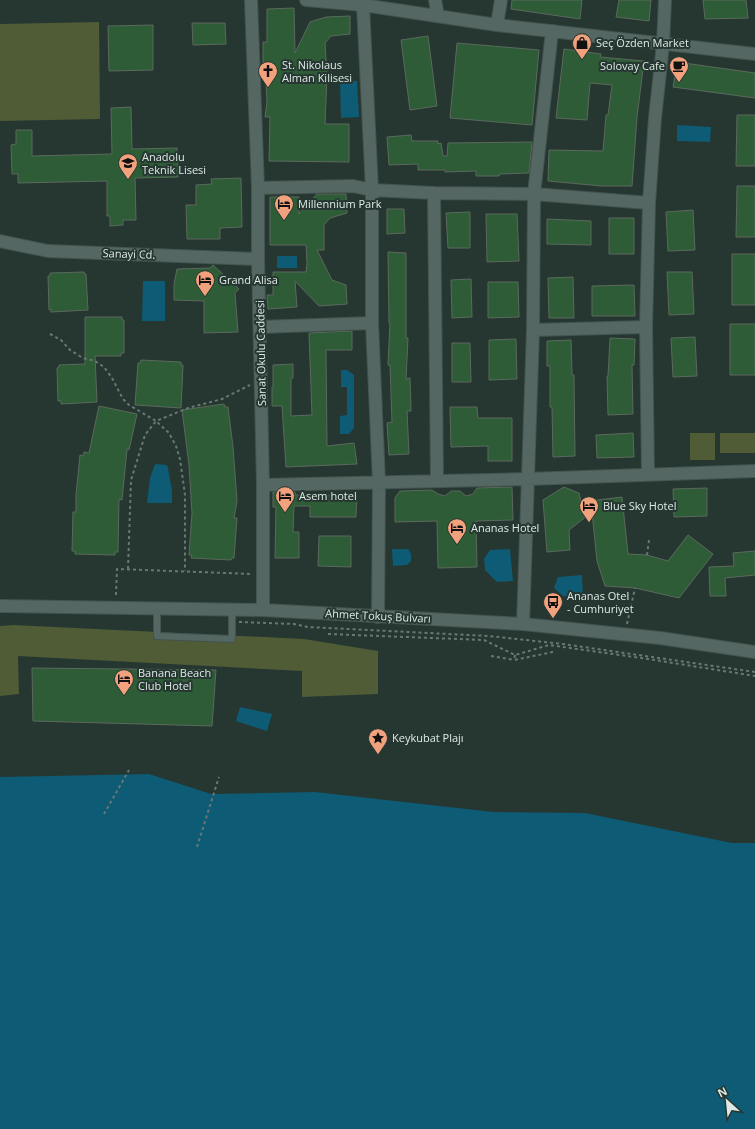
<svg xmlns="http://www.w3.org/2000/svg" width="755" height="1129" font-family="'Open Sans',sans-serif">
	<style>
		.green { fill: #4f5c36 }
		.water { fill: #0e5b75 }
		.building { fill: #2d5c37; stroke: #5c695d }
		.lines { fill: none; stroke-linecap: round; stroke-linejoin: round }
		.lane-casing { stroke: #44534f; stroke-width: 8 }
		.street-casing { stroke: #44534f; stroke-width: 14 }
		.secondary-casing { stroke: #44534f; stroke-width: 14 }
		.path { stroke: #697873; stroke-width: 2; stroke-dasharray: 3 3; stroke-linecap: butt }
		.lane { stroke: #556762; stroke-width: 6 }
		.street { stroke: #556762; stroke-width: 12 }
		.secondary { stroke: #556762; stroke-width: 12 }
		.labels { text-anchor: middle; stroke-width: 4; stroke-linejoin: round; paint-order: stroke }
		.poi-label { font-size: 11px; fill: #dee9e5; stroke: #263732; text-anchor: start }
		.street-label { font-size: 11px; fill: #dee9e5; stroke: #263732 }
	</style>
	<rect width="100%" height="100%" fill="#263732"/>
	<path class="green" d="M99,22L100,119L0,121V24Z
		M690,433H715V460H690Z
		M720,433H755V453H720Z
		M13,625L304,639L378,651V694L302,697V671L18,656L19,694L0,696V626Z"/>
	<path class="water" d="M340,81H357L359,117L341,118Z
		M677,125L711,127L710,142L677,141Z
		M277,256H297V268H277Z
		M143,281H165V321H142Z
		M341,370H347L354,375V428L349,434H340V416L347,415V387H341Z
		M155,464L167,465L168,468L172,491V503H147L150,478Z
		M392,549H408L411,554V561L407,565L393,566Z
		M510,549L513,581L497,582L485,570L484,559L490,550Z
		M582,575L583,598L563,596L554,588L558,577Z
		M240,707L272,714L267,731L236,721Z
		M149,774L211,794L315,792L493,812L585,813L732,843H755V1129H0V777Z"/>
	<path class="building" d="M512,0H582L580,19L511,9Z
		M619,0H651L649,21L616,17Z
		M703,0H746L748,18L705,19Z
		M294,8L295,53L310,22L326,17L350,16V34L331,36L325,43L327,75L325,124H349V162L269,161L270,117H265L267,102L265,65H263V42H267V9Z
		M192,23H225L226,44L193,45Z
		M153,25V70L109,71L108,26Z
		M428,36L437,106L410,110L401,40Z
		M457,43L539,50L532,125L450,118Z
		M564,49L601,54L600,57L644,61L637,117L632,186H602L548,181L549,150L603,151L606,115H608L612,85L590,83L587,120L556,118Z
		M677,62L755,73V98L673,87Z
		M131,107L132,149L177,148L178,177L135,178L136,220H123V225L110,226V216H107V181L18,183V174H12L11,145L16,144V130H32V156L112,154L111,108Z
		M737,115H755V166H736Z
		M411,135L412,141H438V144L441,143L443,156H447L448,143L532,142L529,173L500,174L499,176H476V171L445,172V170H418V164L389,165L387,137Z
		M241,178L242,227L220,228V239H187L186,205H196V185L212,184L211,179Z
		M737,186H755V237H736Z
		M317,194H346L347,213L330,218L324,225V250H317L332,280L346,285L347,304L319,306L295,281L297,307L268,309L267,295H273V272H306L307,263L306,245H270V197H299V214Z
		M387,209H404L405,233L387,234Z
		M693,210L695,250L668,251L666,212Z
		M470,212V248H448L446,213Z
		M486,214H517L519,261L487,262Z
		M609,218H634V254H609Z
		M547,219L591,221V245L547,244Z
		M388,252L406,253V338H408L406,379L410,378L411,411H407L409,454L389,455L387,423L392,422L390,365H388L390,323H389Z
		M732,254H755V305H732Z
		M213,265L239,289L235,293L238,332L204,333V301L174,300V284L177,269L210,268Z
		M84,272V274H86L88,310L51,312V309L49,310L48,276H50V273Z
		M667,272H692L694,314L669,315Z
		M573,277L574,318H549L548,278Z
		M471,279L472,317L452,318L451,280Z
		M488,282H518L519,317L488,318Z
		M634,285L635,316H592V286Z
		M85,317H122V320H124V353H121V356H95L97,402L61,404V401H58L57,368L59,367V365L85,364Z
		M730,324H755V375H730Z
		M352,331V350H326L327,446L354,443L357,464L286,467L282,406H272V387H273V365L293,364V378H291V416L312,415L309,333Z
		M695,337L697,376L673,377L671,338Z
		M610,338L635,339L634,365H632L633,414L608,415L607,376H608Z
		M516,339L517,379L489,380V340Z
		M571,340L572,375H574L575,456L553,457L552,407H550V366H547V341Z
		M452,343H470L471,382H452Z
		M141,360L181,362V365H183L181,408L135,405L138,363H140Z
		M224,404L225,407H228L233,447L237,501L234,518H237L234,558H232L231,560L191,558L192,555H189L192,513L189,465L182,410Z
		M99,406L137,414L129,450L127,449L122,500L119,499L118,552H115V555L75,554V551H72L73,512H76V495L80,455L83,456L84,452L89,453Z
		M450,407H477L478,418H512V461H488V446L451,447Z
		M633,433L634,457L597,458L596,435Z
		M512,487L513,520L476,521L477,567L438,568L437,521L395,522V498L400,491L432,490L438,494L445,496L451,491H460L466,496L473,494L477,488Z
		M564,487L579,493L581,502L622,497L628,554L647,555L668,561L688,535L713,554L679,598L635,588L605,586L597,561L592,512L569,530L570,550L547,552L543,500Z
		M707,488V516L674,517L673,489Z
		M273,492H295V495H357L356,517H310V506H294L293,532H299V558H275L276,507H273Z
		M319,536H351V567L318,566Z
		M755,551V575L725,578L726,596H710L709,567L734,566L733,553Z
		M32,668L216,670L212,726L33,721Z"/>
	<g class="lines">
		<defs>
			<path id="lane" d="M157,608V636L232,639V609"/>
			<path id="street" d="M435,0L438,16
				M363,5L372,190V323L379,482L378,617
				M497,25L501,0
				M258,188L353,186L372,190L434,193L534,194L649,203
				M434,193L437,480
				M0,241L48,251L258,259
				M260,327L372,323
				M533,330L646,327
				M648,474L646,327L649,203L655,118L663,44L665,0
				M263,485L528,479L755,471
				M523,624L533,330L534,194L552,31"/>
			<path id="secondary" d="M251,0L258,188V259L263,485V610
				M306,0L363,5L497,25L755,54
				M0,606L263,610L523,624L660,638L755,652"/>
		</defs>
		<use href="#lane" class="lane-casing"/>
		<use href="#street" class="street-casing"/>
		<use href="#secondary" class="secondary-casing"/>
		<path class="path" d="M50,334L61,340L70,350L83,358L95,361L104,367L112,378L123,399L129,405L156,421L188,408L222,399L250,385
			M647,555L649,540
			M128,569L131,480L145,435L156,421L169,433L176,446L180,459L185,495V571
			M116,595L117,569L253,574
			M239,622L294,624L308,627L489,636L563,644L755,672
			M627,624L635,588
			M328,634L484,640L515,655L549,645L648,659L755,676
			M515,655L514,660L553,652
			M491,656L514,660
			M104,814L129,770
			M197,847L219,777"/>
		<use href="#lane" class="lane"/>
		<use href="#street" class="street"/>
		<use href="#secondary" class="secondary"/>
	</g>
	<defs>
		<symbol id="shop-pin" viewBox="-11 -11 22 30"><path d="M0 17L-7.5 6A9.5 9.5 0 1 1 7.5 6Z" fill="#f1a17c" stroke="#263732"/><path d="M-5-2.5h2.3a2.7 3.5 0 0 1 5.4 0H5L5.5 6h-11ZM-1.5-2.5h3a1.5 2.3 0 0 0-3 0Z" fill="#111"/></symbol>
		<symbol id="cafe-pin" viewBox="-11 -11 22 30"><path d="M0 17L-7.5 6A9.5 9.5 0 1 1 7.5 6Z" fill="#f1a17c" stroke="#263732"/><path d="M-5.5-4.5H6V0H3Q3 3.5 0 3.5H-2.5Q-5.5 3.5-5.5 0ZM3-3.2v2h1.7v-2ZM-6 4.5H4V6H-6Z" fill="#111"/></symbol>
		<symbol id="church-pin" viewBox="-11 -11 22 30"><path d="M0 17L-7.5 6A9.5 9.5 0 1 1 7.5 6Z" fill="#f1a17c" stroke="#263732"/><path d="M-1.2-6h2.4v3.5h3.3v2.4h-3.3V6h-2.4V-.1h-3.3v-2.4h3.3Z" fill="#111"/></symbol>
		<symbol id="school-pin" viewBox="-11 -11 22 30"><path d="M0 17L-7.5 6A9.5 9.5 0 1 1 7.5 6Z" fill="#f1a17c" stroke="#263732"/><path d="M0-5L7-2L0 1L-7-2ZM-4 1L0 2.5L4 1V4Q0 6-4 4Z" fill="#111"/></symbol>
		<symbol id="hotel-pin" viewBox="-11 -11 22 30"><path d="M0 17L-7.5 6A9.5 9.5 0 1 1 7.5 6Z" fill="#f1a17c" stroke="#263732"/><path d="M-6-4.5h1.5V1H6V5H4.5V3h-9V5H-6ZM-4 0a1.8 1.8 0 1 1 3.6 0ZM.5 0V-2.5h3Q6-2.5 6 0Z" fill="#111"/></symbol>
		<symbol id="bus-pin" viewBox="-11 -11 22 30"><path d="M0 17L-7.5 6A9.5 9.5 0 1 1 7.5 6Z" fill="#f1a17c" stroke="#263732"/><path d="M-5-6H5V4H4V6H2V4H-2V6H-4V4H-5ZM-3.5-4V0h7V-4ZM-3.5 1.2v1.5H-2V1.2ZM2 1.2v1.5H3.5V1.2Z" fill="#111"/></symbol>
		<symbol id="sight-pin" viewBox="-11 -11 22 30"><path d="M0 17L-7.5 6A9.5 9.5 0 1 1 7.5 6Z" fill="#f1a17c" stroke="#263732"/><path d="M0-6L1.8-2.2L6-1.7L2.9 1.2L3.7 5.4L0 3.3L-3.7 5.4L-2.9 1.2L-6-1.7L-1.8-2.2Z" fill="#111"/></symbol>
	</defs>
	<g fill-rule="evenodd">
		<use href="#shop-pin" x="571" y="32" width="22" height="30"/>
		<use href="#cafe-pin" x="668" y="55" width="22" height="30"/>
		<use href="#church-pin" x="257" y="60" width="22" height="30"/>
		<use href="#school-pin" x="117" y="152" width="22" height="30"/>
		<use href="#hotel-pin" x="273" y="193" width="22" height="30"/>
		<use href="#hotel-pin" x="194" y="269" width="22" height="30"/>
		<use href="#hotel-pin" x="274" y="485" width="22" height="30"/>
		<use href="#hotel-pin" x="578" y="495" width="22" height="30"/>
		<use href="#hotel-pin" x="446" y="517" width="22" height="30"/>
		<use href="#bus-pin" x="542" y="591" width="22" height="30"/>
		<use href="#hotel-pin" x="113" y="668" width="22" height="30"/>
		<use href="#sight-pin" x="367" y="727" width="22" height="30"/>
	</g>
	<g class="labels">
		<g class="poi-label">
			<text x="596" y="47">Seç Özden Market</text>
			<text x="282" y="69">St. Nikolaus<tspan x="282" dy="13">Alman Kilisesi</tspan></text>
			<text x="665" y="70" text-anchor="end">Solovay Cafe</text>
			<text x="142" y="161">Anadolu<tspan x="142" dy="13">Teknik Lisesi</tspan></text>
			<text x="298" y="208">Millennium Park</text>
			<text x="219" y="284">Grand Alisa</text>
			<text x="299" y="500">Asem hotel</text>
			<text x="603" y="510">Blue Sky Hotel</text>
			<text x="471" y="532">Ananas Hotel</text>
			<text x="567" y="600">Ananas Otel<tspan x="567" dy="13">- Cumhuriyet</tspan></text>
			<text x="138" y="677">Banana Beach<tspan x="138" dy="13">Club Hotel</tspan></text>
			<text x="392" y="742">Keykubat Plajı</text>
		</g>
		<g class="street-label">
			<text transform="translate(129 254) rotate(2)" y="4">Sanayi Cd.</text>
			<text transform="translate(261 353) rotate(-91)" y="4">Sanat Okulu Caddesi</text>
			<text transform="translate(378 616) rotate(3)" y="4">Ahmet Tokuş Bulvarı</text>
		</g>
	</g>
	<g transform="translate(727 1101) rotate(333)" stroke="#263732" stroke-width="3" paint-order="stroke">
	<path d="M0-3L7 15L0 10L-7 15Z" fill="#dee9e5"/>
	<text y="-6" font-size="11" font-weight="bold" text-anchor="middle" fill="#dee9e5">N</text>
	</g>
</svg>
